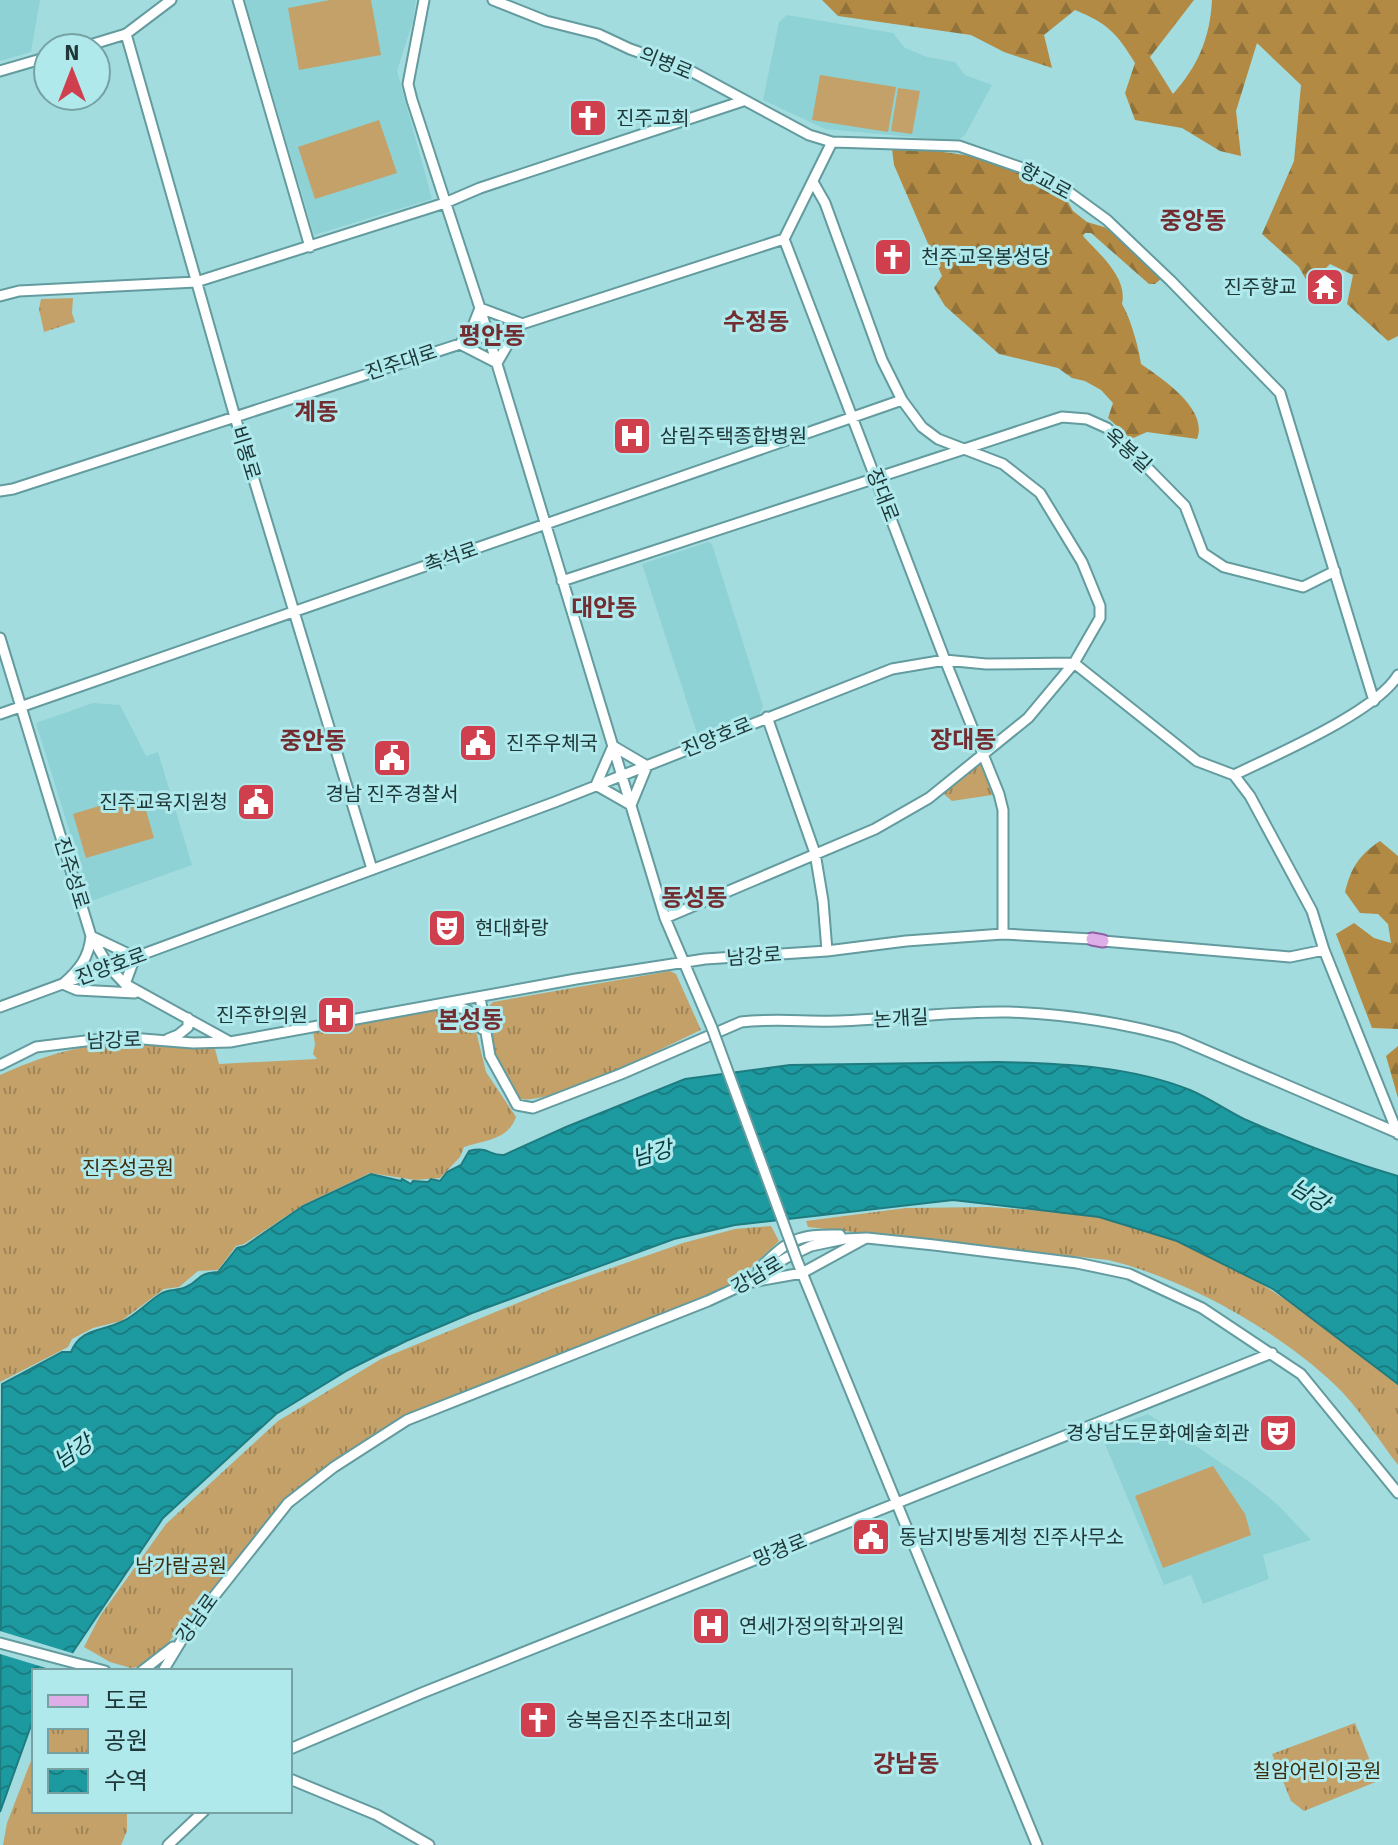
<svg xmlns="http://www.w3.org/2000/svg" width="1398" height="1845" font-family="Signika,'Noto Sans KR',sans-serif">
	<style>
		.built { fill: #8ed2d5 }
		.forest { fill: url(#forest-firs) }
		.park { fill: url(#park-tufts) }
		.garden { fill: #c3a169 }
		.water { fill: url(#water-waves); stroke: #1e7c80; stroke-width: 2 }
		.pier { fill: #a2dcdf }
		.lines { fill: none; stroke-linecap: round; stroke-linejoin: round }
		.minor-casing { stroke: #639b9e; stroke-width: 13 }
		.major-casing { stroke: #8c61a1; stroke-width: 15 }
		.minor { stroke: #fff; stroke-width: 9 }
		.major { stroke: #ddaee8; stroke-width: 11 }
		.minor-bridge-casing { stroke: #639b9e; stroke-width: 13; stroke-linecap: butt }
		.minor-bridge { stroke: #fff; stroke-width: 9 }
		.labels { text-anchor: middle; stroke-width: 6; stroke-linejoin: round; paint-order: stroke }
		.street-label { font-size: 20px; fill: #203738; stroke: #afe9ec }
		.poi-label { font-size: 20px; fill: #203738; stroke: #afe9ec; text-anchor: start }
		.park-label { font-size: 20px; fill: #3d2c0d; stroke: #afe9ec }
		.water-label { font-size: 22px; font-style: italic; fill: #063c3f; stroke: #afe9ec }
		.quarter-label { font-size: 24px; font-weight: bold; fill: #732c30; stroke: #afe9ec }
	</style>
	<defs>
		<pattern id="forest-firs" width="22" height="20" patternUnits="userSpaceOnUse" patternTransform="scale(2)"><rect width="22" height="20" fill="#b28a44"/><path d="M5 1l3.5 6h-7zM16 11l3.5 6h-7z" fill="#90723a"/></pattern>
		<pattern id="park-tufts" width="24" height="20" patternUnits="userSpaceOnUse" patternTransform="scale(2)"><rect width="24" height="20" fill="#c3a169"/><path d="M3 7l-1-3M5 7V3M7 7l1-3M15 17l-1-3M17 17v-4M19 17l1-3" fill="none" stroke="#9e8457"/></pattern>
		<pattern id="water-waves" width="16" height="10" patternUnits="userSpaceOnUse" patternTransform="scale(2)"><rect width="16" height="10" fill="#1d9a9f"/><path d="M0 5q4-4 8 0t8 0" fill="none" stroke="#197e83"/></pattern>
	</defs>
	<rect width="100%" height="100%" fill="#a2dcdf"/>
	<path class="built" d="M0,0H40L31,52L0,61Z
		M245,0H416L413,21L397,71L432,199L314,235Z
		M787,15L893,33L905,48L927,57L955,62L965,75L992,85L965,135L956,141L825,129L763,100L779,22Z
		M708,542L712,544L763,706L760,714L698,736L642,564Z
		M93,703L120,705L146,756L158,752L192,865L91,901L36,723Z
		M1148,1414L1251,1483L1278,1505L1311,1540L1263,1555L1269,1579L1203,1604L1191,1575L1164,1585L1105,1444L1128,1435L1123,1423Z"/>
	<path class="forest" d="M822,0H1194L1150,57L1173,94C1198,66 1210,38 1212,0H1398V336L1388,341L1347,304L1353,275L1330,264L1309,285L1299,267L1262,234L1294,161L1301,85L1257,43L1236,111L1241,156L1220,151L1182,128L1135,120L1125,93L1135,63C1117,33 1107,23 1075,10L1044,35L1052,68L1004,52L971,35L838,16Z
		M908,147L978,157L1053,184L1065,197L1073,211L1087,222L1104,227L1120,236L1162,278L1155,284H1149L1091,233H1085L1083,236C1099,254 1128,277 1122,304C1130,317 1139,348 1141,364C1161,378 1209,409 1197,439L1147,432L1131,439L1108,418L1113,403L1101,390L1085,381L1072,378L1058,368L999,354L945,306L934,288L942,276L894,165L892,149Z
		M1380,841L1398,856V1029L1372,1028L1336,934L1354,923L1374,938L1391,943L1388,924L1378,914L1360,913L1345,892C1351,868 1359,855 1380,841Z
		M1398,1046V1098L1386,1056Z"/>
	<path class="park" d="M73,298L72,313L75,322L44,332L39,309L41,299Z
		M983,752L999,794L952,801L938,789Z
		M670,971L676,974L701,1030C663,1047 556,1105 519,1099L493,1056L488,1007L493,1002Z
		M449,1008L472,1015L486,1072L516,1117C508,1140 485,1140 464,1147L460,1157L440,1178L415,1180L370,1173L303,1205L244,1244L236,1246L218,1270L198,1271L179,1287L164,1289L121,1321L93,1328L72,1339L68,1347L0,1382V1075C40,1057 82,1043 127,1043C156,1042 186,1047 215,1049L219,1064L317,1059L313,1054L315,1045L313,1031Z
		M988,1207C1025,1210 1062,1211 1098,1217C1214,1237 1308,1314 1398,1384V1465C1377,1438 1358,1406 1333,1383C1277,1330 1184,1278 1108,1260L808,1227L806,1221L906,1208Z
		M771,1226L779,1241L732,1285L400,1420L285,1500L167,1644L145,1666L131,1668L110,1662L84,1647L100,1616L166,1524L278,1421L381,1359L554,1288L683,1243L735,1229Z
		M1355,1723L1378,1781L1304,1811L1291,1801L1272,1754Z
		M34,1753V1811H127V1831L121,1845H3L7,1823Z"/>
	<path class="garden" d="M330,0H371L381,55L299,70L288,8Z
		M820,75L896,87L888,132L812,120Z
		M898,88L920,91L912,134L891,131Z
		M379,120L397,173L315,199L298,147Z
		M141,793L154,838L86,858L73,814Z
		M1213,1466L1245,1514L1251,1535L1163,1568L1135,1496Z"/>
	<path class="water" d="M998,1062C1061,1063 1131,1066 1190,1090C1209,1098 1226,1110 1244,1119C1294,1141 1345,1161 1398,1176V1384L1273,1289L1177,1241L1099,1217L953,1200L735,1225L674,1239L472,1313L406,1341L348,1370L276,1414L163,1518L60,1671H34V1717L0,1812L2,1384L62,1352H71C81,1328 101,1332 121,1322C136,1316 148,1301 162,1293C170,1289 178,1291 186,1287C203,1279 195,1274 218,1272L237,1248L245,1246L303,1206L371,1174L401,1181L402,1179L411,1184L413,1181L428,1182L431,1179L440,1181L447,1172L461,1165L469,1151C489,1146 489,1156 504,1155L566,1127L685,1079L790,1065Z"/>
	<path class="pier" d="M0,1631L75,1654L65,1671H56L0,1654Z"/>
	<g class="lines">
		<defs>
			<path id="minor" d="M238,0L310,247
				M424,0L408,84L412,100L480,308L665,918L712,1028
				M493,0L546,21L598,34L630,49L687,69L809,135L832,142
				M126,34L235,417L372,869
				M80,48L126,34L171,0
				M0,71L48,57
				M784,239L945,660L999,794L1003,810V934
				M0,296L19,291L196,282L445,203L480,188L743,101
				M480,308L520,323L497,363L460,344L473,326Z
				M0,491L13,489L784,239L832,142L959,146L1048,177L1107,220L1171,281L1280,393L1374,701
				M562,581L1062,417L1087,419L1107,428L1126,446L1185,506L1203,553L1224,567L1303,587L1335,571
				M0,638L91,936L109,967L125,984L230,1042
				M0,714L902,400
				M767,717L815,853L823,901L827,951
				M613,746L647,766L631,805L596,785Z
				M1234,775C1275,755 1376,712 1398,675
				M665,918L875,829L929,798L1028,718L1074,663L1100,618V606L1082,562L1040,493L1003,464L938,439L922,427L902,400L882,360L825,203L813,182
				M1103,941L1290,957L1324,950
				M125,984L135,957L91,936C89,958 79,970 63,984L77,990L135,993
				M480,997L490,1056L517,1105L533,1108L621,1074L741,1022C774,1018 806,1022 839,1021C895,1019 952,1011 1009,1012C1065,1014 1124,1023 1177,1038L1398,1133
				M448,1005C464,1008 478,1011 482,1029
				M0,1007L555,802L892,669L945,660L986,664L1074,663L1197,761L1234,775L1250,796L1312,911L1324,950L1398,1134
				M168,1039L178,1035L188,1027V1018
				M0,1065L36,1047L118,1037L193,1043L230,1042L576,979L705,959L827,951L906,941L1003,934L1092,939
				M798,1263L1037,1845
				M759,1269C789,1239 797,1234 840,1235
				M752,1282L802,1273L864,1239
				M0,1643L105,1671
				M142,1671L173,1647
				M163,1671L189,1628L288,1503L334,1467L407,1420L708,1301L734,1289L786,1258L811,1246L844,1239L867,1238L934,1245L1077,1263L1129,1274L1202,1308L1301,1374L1398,1493
				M290,1749L422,1693L1272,1353
				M290,1779L377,1815L429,1845
				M168,1845L204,1811"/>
			<path id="major" d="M1092,939L1103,941"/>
		</defs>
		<use href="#minor" class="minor-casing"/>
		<use href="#major" class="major-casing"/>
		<use href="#minor" class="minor"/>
		<use href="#major" class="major"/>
		<defs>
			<path id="minor-bridge" d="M712,1028L798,1263"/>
		</defs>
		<use href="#minor-bridge" class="minor-bridge-casing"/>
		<use href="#minor-bridge" class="minor-bridge"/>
	</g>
	<defs>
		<symbol id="church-square" viewBox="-11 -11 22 22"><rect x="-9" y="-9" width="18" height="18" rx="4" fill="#cf3f4d" stroke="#afe9ec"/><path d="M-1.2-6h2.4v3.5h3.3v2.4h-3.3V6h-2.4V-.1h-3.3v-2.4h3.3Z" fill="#fff"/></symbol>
		<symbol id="temple-square" viewBox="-11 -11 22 22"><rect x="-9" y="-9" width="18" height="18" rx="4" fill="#cf3f4d" stroke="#afe9ec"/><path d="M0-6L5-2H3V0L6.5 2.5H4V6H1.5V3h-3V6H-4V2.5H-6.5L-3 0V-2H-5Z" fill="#fff"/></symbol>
		<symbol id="hospital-square" viewBox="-11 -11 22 22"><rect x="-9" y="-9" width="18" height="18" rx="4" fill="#cf3f4d" stroke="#afe9ec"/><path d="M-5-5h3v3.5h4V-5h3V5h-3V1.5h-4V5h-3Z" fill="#fff"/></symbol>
		<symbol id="civic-square" viewBox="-11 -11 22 22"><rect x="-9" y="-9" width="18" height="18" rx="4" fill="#cf3f4d" stroke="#afe9ec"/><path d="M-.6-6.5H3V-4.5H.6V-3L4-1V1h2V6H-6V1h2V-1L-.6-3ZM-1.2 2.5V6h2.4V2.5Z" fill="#fff"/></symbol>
		<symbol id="theatre-square" viewBox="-11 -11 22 22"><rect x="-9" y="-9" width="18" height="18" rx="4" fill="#cf3f4d" stroke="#afe9ec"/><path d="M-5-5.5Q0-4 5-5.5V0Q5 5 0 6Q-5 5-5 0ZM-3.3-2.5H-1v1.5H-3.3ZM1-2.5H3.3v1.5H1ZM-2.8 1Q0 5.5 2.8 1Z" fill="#fff"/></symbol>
	</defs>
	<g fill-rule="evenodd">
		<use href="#church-square" x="566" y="96" width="44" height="44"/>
		<use href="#church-square" x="871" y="235" width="44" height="44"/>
		<use href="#temple-square" x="1303" y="265" width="44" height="44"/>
		<use href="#hospital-square" x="610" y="414" width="44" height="44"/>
		<use href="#civic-square" x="456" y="721" width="44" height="44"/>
		<use href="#civic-square" x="370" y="736" width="44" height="44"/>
		<use href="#civic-square" x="234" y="780" width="44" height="44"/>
		<use href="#theatre-square" x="425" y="906" width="44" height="44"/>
		<use href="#hospital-square" x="314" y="993" width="44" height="44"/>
		<use href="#theatre-square" x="1256" y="1411" width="44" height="44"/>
		<use href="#civic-square" x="849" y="1515" width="44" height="44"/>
		<use href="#hospital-square" x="689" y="1604" width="44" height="44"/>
		<use href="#church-square" x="516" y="1698" width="44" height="44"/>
	</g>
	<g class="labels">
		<g class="street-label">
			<text transform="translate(666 63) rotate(22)" y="7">의병로</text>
			<text transform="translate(1046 181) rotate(28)" y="7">향교로</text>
			<text transform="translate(401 362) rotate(-18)" y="7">진주대로</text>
			<text transform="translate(1128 450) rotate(42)" y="7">옥봉길</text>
			<text transform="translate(246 453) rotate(73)" y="7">비봉로</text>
			<text transform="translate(883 495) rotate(69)" y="7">장대로</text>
			<text transform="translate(451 557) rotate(-19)" y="7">촉석로</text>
			<text transform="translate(717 737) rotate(-22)" y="7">진양호로</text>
			<text transform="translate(72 873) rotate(73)" y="7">진주성로</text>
			<text transform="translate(754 956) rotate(-4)" y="7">남강로</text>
			<text transform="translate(111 966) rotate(-20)" y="7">진양호로</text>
			<text transform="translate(901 1018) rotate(-3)" y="7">논개길</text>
			<text transform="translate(114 1040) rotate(-2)" y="7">남강로</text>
			<text transform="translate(757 1275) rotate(-30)" y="7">강남로</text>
			<text transform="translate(780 1550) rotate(-22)" y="7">망경로</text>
			<text transform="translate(197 1618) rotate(-54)" y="7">강남로</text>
		</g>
		<g class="poi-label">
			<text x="616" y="125">진주교회</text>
			<text x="921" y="264">천주교옥봉성당</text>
			<text x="1297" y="294" text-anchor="end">진주향교</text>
			<text x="660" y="443">삼림주택종합병원</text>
			<text x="506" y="750">진주우체국</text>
			<text x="392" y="801" text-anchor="middle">경남 진주경찰서</text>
			<text x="228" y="809" text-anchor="end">진주교육지원청</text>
			<text x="475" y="935">현대화랑</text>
			<text x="308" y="1022" text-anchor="end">진주한의원</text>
			<text x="1250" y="1440" text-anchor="end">경상남도문화예술회관</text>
			<text x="899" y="1544">동남지방통계청 진주사무소</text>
			<text x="739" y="1633">연세가정의학과의원</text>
			<text x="566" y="1727">숭복음진주초대교회</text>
		</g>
		<g class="park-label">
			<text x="128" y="1175">진주성공원</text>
			<text x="181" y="1573">남가람공원</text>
			<text x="1317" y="1778">칠암어린이공원</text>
		</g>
		<g class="water-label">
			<text transform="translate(652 1153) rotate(-16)" y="8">남강</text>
			<text transform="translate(1310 1195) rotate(32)" y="8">남강</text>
			<text transform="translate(73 1451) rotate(-34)" y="8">남강</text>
		</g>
		<g class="quarter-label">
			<text x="1193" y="229">중앙동</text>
			<text x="756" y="330">수정동</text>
			<text x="492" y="344">평안동</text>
			<text x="316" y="420">계동</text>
			<text x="604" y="616">대안동</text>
			<text x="963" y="748">장대동</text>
			<text x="313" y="749">중안동</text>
			<text x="694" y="906">동성동</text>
			<text x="470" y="1028">본성동</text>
			<text x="906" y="1772">강남동</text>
		</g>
	</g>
	<rect x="32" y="1669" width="260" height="144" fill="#afe9ec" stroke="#76a2a4" stroke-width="2"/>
	<rect x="48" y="1695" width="40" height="12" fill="#ddaee8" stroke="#76a2a4" stroke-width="2"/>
	<text x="104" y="1709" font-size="24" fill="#203738">도로</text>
	<rect x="48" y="1729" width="40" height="24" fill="url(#park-tufts)" stroke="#76a2a4" stroke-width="2"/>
	<text x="104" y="1749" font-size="24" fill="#203738">공원</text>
	<rect x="48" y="1769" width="40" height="24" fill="url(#water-waves)" stroke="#76a2a4" stroke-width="2"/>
	<text x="104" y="1789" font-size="24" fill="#203738">수역</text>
	<g transform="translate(72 72)"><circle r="38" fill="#afe9ec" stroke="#76a2a4" stroke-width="2"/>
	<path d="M0-6L14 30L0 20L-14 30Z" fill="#cf3f4d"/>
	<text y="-12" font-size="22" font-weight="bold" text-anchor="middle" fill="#203738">N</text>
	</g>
</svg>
